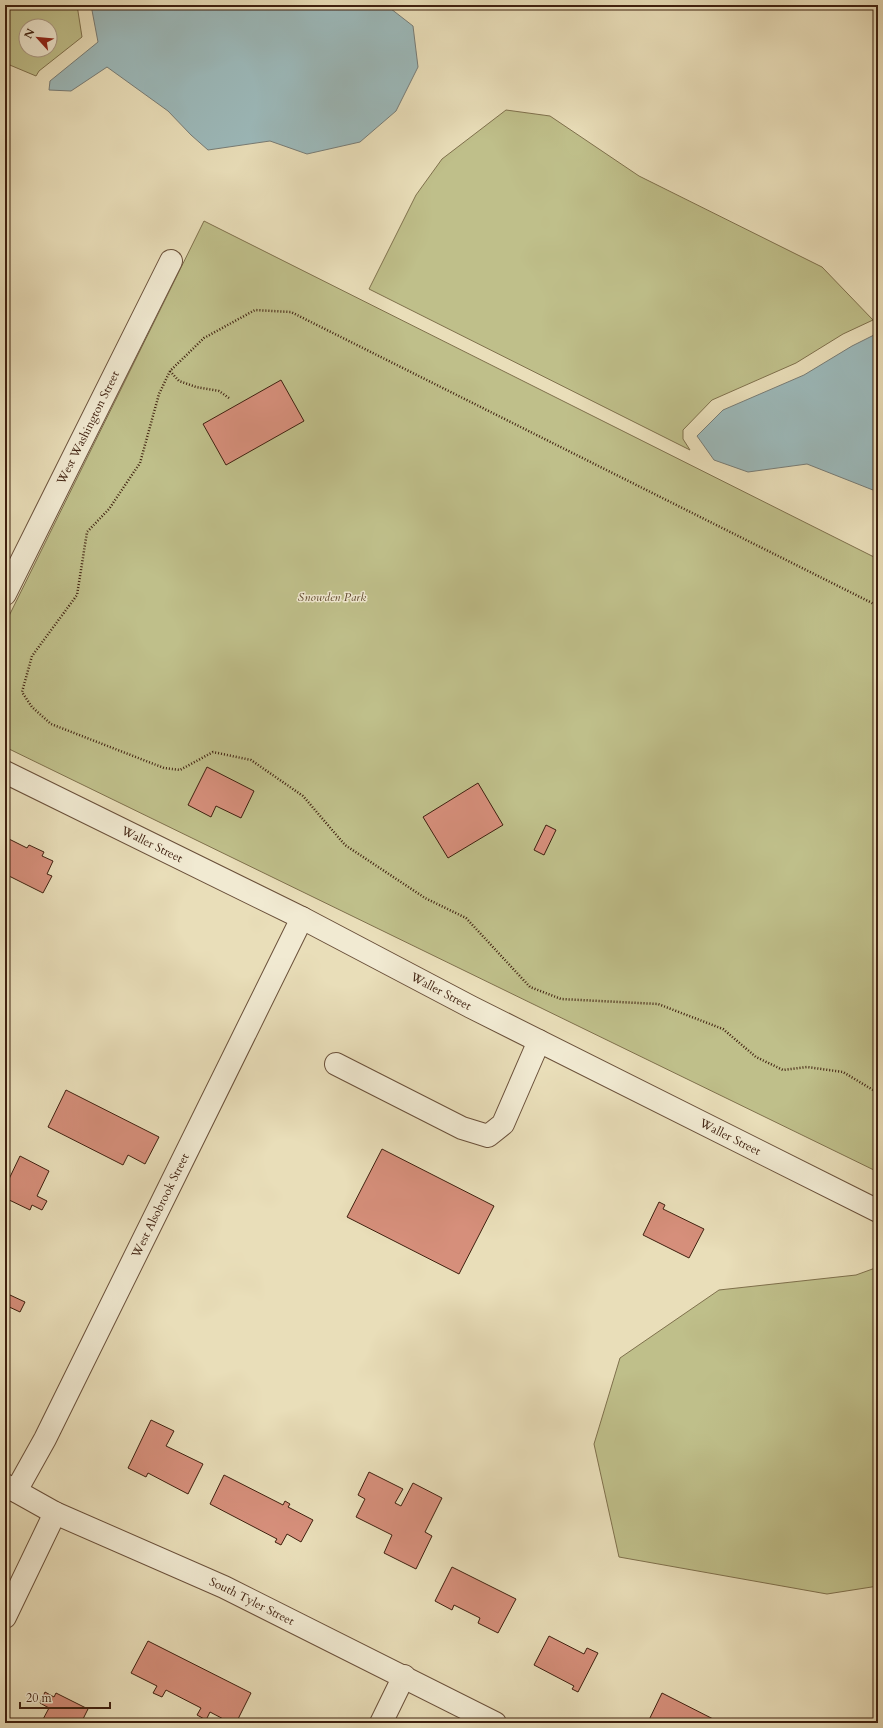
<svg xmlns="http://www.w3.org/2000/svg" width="883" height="1728" font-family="Cardo,serif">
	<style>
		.green { fill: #bfbf8a; stroke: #7f704c; fill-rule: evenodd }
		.water { fill: #9cb9ba; stroke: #777c76 }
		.building { fill: #d68f7b; stroke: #3f200f }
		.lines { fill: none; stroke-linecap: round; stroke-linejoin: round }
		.minor-casing { stroke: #6a503a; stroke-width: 24 }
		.path { stroke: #3f200f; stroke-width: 2.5; stroke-dasharray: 1 2; stroke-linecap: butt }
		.minor { stroke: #f1ead2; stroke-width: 22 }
		.labels { text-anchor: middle; stroke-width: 3; stroke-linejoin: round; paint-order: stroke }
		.street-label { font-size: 12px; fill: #3f200f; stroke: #f1ead2 }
		.park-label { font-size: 12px; font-style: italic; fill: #5f482e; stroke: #f1ead2 }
	</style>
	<rect width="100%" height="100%" fill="#e9deb9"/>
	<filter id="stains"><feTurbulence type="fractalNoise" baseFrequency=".005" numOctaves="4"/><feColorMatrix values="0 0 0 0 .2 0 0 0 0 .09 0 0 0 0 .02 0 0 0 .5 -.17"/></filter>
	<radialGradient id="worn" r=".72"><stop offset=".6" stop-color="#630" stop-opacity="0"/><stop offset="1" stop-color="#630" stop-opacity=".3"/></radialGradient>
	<path class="green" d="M5,5H77L82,37L39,71L36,76L5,63ZM26,26H50V50H26Z
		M506,110L550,116L639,176L822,267L873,320L843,334L796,363L712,400L683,430V439L690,450L369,289L416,195L442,159Z
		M204,221L878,559V1172L5,747V624Z
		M878,1267V1586L827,1594L619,1557L594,1444L620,1358L719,1290L856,1275Z"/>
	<path class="water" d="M91,5H386L413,26L418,67L396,111L360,142L307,154L270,141L208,150L191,135L168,111L107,67L71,91L49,90L50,81L98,42Z
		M878,333V492L807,464L748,472L714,460L697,436L723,410L804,375L852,346Z"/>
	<path class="building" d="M281,380L304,421L226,465L203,424Z
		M207,767L254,791L241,818L216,806L211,817L188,805Z
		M478,783L503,825L448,858L423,817Z
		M546,825L556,830L544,855L534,850Z
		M7,838L27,848L29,845L44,852L42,856L53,861L47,874L52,876L43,893L5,874V841Z
		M66,1090L159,1137L145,1164L128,1155L123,1165L48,1127Z
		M382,1149L494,1206L459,1274L347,1217Z
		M20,1156L49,1171L37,1196L47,1201L42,1210L32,1205L30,1210L5,1198V1177L9,1179Z
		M659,1202L665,1205L663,1209L704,1229L689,1258L643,1235Z
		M10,1295L25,1302L20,1312L5,1305V1297L8,1299Z
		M151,1420L174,1431L166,1446L203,1464L188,1494L148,1473L146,1477L128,1468Z
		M369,1472L403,1489L395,1503L401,1506L413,1483L442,1498L425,1532L432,1536L416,1569L384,1553L392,1535L356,1517L365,1499L358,1495Z
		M224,1475L283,1505L285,1501L290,1504L288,1507L313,1520L301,1542L287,1534L281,1545L275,1542L277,1539L210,1504Z
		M452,1567L516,1599L498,1633L478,1623L480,1618L454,1605L452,1610L435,1601Z
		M549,1636L584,1654L587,1648L598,1653L578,1692L572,1689L574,1686L534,1665Z
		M148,1641L251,1693L236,1723H231L210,1712L206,1720L197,1715L201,1708L166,1690L162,1697L153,1693L157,1686L131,1673Z
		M45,1692L54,1697L56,1693L88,1709L83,1719L90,1723H41L49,1708L40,1703Z
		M662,1693L721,1723L648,1722Z"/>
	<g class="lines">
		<defs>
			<g id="minor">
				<path id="s1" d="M5,594L171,261"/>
				<path id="s2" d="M5,772L302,918L471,1007L878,1211"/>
				<path d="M336,1064L462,1128L488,1136L503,1124L539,1041"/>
				<path id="s3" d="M5,1485L55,1513L224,1587L495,1723"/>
				<path id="s4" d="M16,1491L45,1439L302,918"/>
				<path d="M5,1617L55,1513"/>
				<path d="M381,1723L404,1676"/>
			</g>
		</defs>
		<use href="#minor" class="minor-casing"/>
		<path class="path" d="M170,371L159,394L140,463L109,509L87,532L77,595L32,656L22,692L32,707L51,724L164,768L180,770L213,752L251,760L303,796L345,845L425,898L466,918L530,987L561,999L658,1004L723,1029L756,1057L783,1070L807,1067L843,1072L878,1093
			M229,398L219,391L196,387L179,381L170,371L204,338L255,310L291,312L878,606"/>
		<use href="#minor" class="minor"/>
	</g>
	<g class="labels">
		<g class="street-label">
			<text dy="4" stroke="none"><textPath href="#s1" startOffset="186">West Washington Street</textPath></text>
			<text dy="4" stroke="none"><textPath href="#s2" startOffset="164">Waller Street</textPath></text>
			<text dy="4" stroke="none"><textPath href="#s2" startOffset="488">Waller Street</textPath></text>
			<text dy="4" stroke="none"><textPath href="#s2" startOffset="812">Waller Street</textPath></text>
			<text dy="4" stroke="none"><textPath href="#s4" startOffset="320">West Alsobrook Street</textPath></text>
			<text dy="4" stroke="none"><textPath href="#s3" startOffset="273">South Tyler Street</textPath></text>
		</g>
		<g class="park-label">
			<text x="332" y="601">Snowden Park</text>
		</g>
	</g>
	<rect width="883" height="1728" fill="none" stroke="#e9deb9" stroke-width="20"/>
	<rect x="6" y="6" width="871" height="1716" fill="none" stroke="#3f200f" stroke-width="2"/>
	<rect x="10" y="10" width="863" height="1708" fill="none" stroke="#3f200f"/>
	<g transform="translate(38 38) rotate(297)"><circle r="19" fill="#f1ead2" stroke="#aa9984"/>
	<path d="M0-3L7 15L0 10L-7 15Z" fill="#8f2418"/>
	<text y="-6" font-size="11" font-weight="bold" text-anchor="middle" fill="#3f200f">N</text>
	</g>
	<path d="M20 1702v6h90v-6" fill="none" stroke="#3f200f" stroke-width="2"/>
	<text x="26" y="1702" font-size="12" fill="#3f200f" stroke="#f1ead2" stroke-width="3" paint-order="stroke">20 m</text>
	<rect width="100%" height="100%" filter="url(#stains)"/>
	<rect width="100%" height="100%" fill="url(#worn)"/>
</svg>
